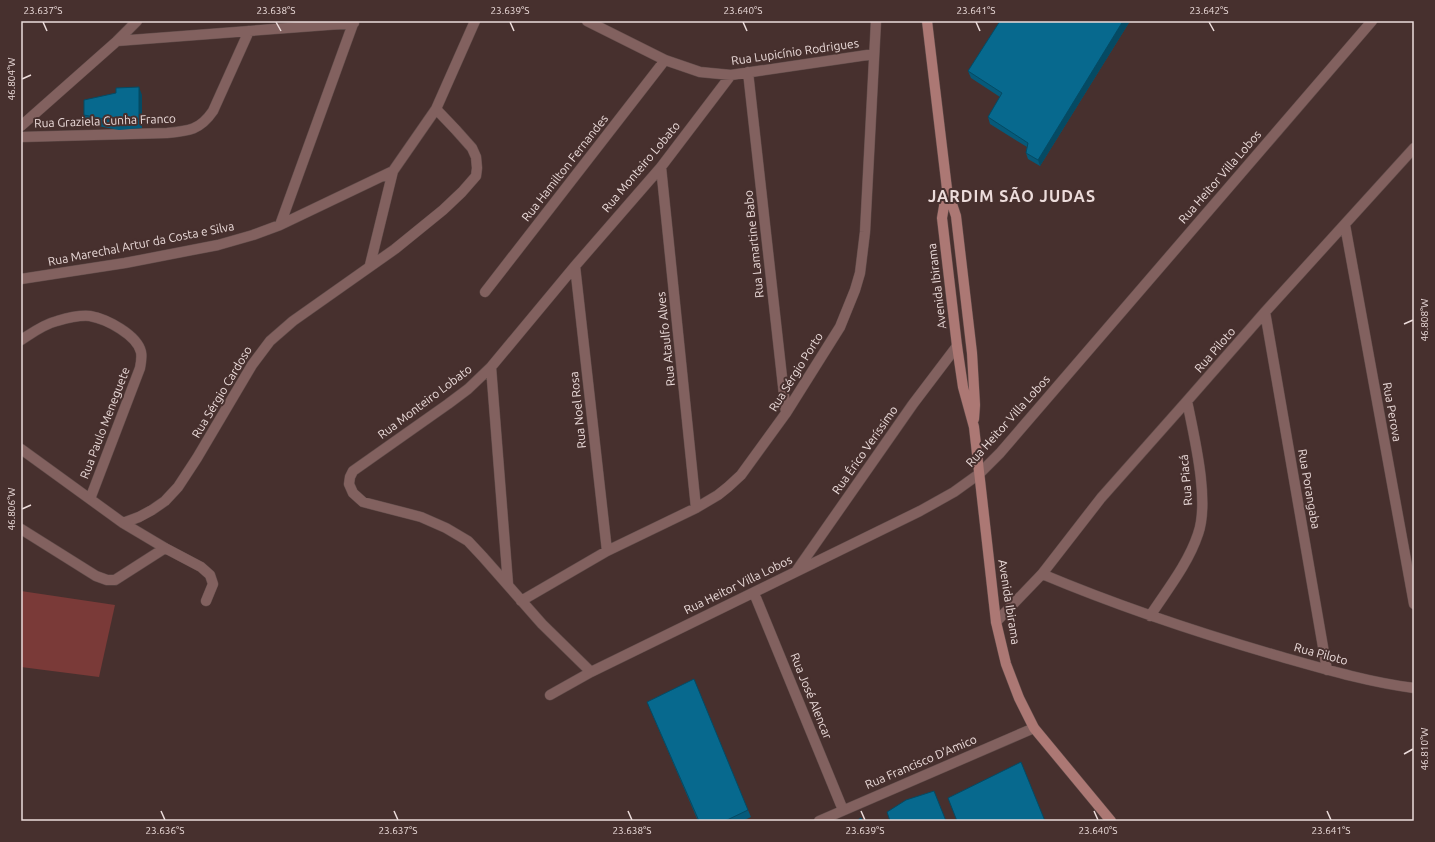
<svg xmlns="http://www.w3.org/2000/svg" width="1435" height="842" font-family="Ubuntu,sans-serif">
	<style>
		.pitch { fill: #7a3a38 }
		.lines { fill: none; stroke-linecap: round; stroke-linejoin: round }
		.minor-casing { stroke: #614c4a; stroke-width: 11 }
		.secondary-casing { stroke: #614c4a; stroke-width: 11 }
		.minor { stroke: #82615f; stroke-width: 10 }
		.secondary { stroke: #ac7874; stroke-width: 10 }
		.wall { fill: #065a7a }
		.shaded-wall { fill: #054a63 }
		.building { fill: #07698e; stroke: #054a63 }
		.ticks { fill: none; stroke: #ecdcdb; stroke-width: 1.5 }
		.labels { text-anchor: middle; stroke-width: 4; stroke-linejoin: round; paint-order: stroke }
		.street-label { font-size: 12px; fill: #ecdcdb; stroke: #47302e }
		.district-label { font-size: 16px; font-weight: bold; letter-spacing: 1px; fill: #ecdcdb; stroke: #47302e }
		.neatline { fill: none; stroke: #ecdcdb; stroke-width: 1.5 }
		.ticks-label { font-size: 10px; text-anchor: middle; fill: #ecdcdb }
	</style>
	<rect width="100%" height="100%" fill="#47302e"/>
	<path class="pitch" d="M21,591L115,605L99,677L21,667Z"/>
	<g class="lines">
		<defs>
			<path id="minor" d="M587,21L665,60L700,72L731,75L874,54
				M117,41L354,23
				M748,72L786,413
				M21,126L117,41L137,21
				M21,137L167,133C189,131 200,130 213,111L249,31
				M661,167L696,508
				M280,225L354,21
				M1345,225L1414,604
				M370,265L393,171
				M575,266L607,551
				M21,279L125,263L218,245L253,235L280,225L393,171L436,109L475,21
				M485,292L665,60
				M1265,312L1327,670
				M21,340C32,333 44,324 57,321C67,318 80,315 90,316C107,319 137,335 141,352C142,357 141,363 140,368L90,499
				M491,367L508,584
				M21,449L123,523L165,548L201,567L210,575L213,584L206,601
				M123,523L139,517L152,510L165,501L178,487L197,458L252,365L270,341L293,321L395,249L443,210L462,192L476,176L477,168L476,157L472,148L456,130L436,109
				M21,529L96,576L107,580H115L165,548
				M797,570L913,404L957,346
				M1042,574C1118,606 1196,632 1275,655C1321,668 1367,682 1414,688
				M754,593L843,810
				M521,601L607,551L696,508L718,495L728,487L741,475L786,413L840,327L855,290L860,273L865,232L876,21
				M1150,616C1167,590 1188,564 1198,534C1210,501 1194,436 1187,401
				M996,622L1042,574L1101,498L1187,401L1265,312L1414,148
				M591,672L542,624L483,557L468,541L446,528L421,517L363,502L353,493L349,484L350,477L353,471L448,404L468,389L491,367L575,266L661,167L731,75
				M550,695L591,672L920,511L954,492L979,474L1000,453L1372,21
				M819,821L1034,728"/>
			<path id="secondary" d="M927,21L947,189L956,216L972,353L975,405L974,419
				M947,189L942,218L957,346L963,387L974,427L996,622L1006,664L1019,698L1034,728L1111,821"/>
		</defs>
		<use href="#minor" class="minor-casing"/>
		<use href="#secondary" class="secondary-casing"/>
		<use href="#minor" class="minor"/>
		<use href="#secondary" class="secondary"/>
	</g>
	<path class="wall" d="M1000,21H1130L1040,166L1028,159L1026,153L1027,147L990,124L988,117L1000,97L971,78L968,71Z
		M142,95V128L119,130L87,124L84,115Z
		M647,702L748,810L751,817L742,821H698Z"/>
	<path class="shaded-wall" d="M1123,21H1130L1040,166L1038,160Z
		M139,87L142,95V128L139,119Z"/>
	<path class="building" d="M1000,21H1123L1038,160L1026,153L1028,143L988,117L1002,93L968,71Z
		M139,87V119L115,121L84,115V100L116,93V88Z
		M694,679L748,810L725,821H699L647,702Z
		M1021,762L1045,821H957L948,798Z
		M934,791L946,821H890L887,812L906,800Z
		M861,818L863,821H856Z"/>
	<path class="ticks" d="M43,22L47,31M276,22L281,31M510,22L514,31M743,22L747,31M976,22L980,31M1209,22L1214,31M22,79L31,75M1404,324L1413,320M22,509L31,505M1404,754L1413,749M161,811L165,820M394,811L398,820M628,811L632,820M861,811L865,820M1094,811L1098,820M1327,811L1331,820"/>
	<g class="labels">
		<g class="street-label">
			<text transform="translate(795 52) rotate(-8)" y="4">Rua Lupicínio Rodrigues</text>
			<text transform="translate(105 121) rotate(-2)" y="4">Rua Graziela Cunha Franco</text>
			<text transform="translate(641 167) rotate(-50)" y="4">Rua Monteiro Lobato</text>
			<text transform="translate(565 168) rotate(-52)" y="4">Rua Hamilton Fernandes</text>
			<text transform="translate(1220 177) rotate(-49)" y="4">Rua Heitor Villa Lobos</text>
			<text transform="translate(141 244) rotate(-11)" y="4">Rua Marechal Artur da Costa e Silva</text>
			<text transform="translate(754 244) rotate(-96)" y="4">Rua Lamartine Babo</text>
			<text transform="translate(937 286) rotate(-97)" y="4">Avenida Ibirama</text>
			<text transform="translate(666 339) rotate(-96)" y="4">Rua Ataulfo Alves</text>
			<text transform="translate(1215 350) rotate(-49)" y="4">Rua Piloto</text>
			<text transform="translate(796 372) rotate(-58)" y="4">Rua Sérgio Porto</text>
			<text transform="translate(222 392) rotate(-59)" y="4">Rua Sérgio Cardoso</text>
			<text transform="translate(425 402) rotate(-37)" y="4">Rua Monteiro Lobato</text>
			<text transform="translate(578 410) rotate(-96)" y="4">Rua Noel Rosa</text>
			<text transform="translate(1392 412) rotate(80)" y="4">Rua Perova</text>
			<text transform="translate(1008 421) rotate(-48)" y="4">Rua Heitor Villa Lobos</text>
			<text transform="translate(105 423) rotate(-69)" y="4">Rua Paulo Meneguete</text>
			<text transform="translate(865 450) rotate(-55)" y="4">Rua Érico Veríssimo</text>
			<text transform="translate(1186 480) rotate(-95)" y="4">Rua Piacá</text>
			<text transform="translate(1309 489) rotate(80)" y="4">Rua Porangaba</text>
			<text transform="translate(738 585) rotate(-26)" y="4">Rua Heitor Villa Lobos</text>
			<text transform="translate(1009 602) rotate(81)" y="4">Avenida Ibirama</text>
			<text transform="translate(1321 654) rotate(15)" y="4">Rua Piloto</text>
			<text transform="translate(811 696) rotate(68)" y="4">Rua José Alencar</text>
			<text transform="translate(921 762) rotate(-23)" y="4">Rua Francisco D'Amico</text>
		</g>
		<g class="district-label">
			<text x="1012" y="202">JARDIM SÃO JUDAS</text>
		</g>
	</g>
	<rect width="1435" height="842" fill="none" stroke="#47302e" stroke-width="44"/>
	<rect x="22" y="22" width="1391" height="798" class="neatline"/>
	<g class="ticks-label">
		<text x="43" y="14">23.637°S</text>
		<text x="276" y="14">23.638°S</text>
		<text x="510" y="14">23.639°S</text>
		<text x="743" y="14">23.640°S</text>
		<text x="976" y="14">23.641°S</text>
		<text x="1209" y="14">23.642°S</text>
		<text transform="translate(11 79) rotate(-90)" y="4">46.804°W</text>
		<text transform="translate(1424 320) rotate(-90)" y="4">46.808°W</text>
		<text transform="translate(11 509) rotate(-90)" y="4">46.806°W</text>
		<text transform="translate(1424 749) rotate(-90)" y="4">46.810°W</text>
		<text x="165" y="834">23.636°S</text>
		<text x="398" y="834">23.637°S</text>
		<text x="632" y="834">23.638°S</text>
		<text x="865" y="834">23.639°S</text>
		<text x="1098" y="834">23.640°S</text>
		<text x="1331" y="834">23.641°S</text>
	</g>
</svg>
